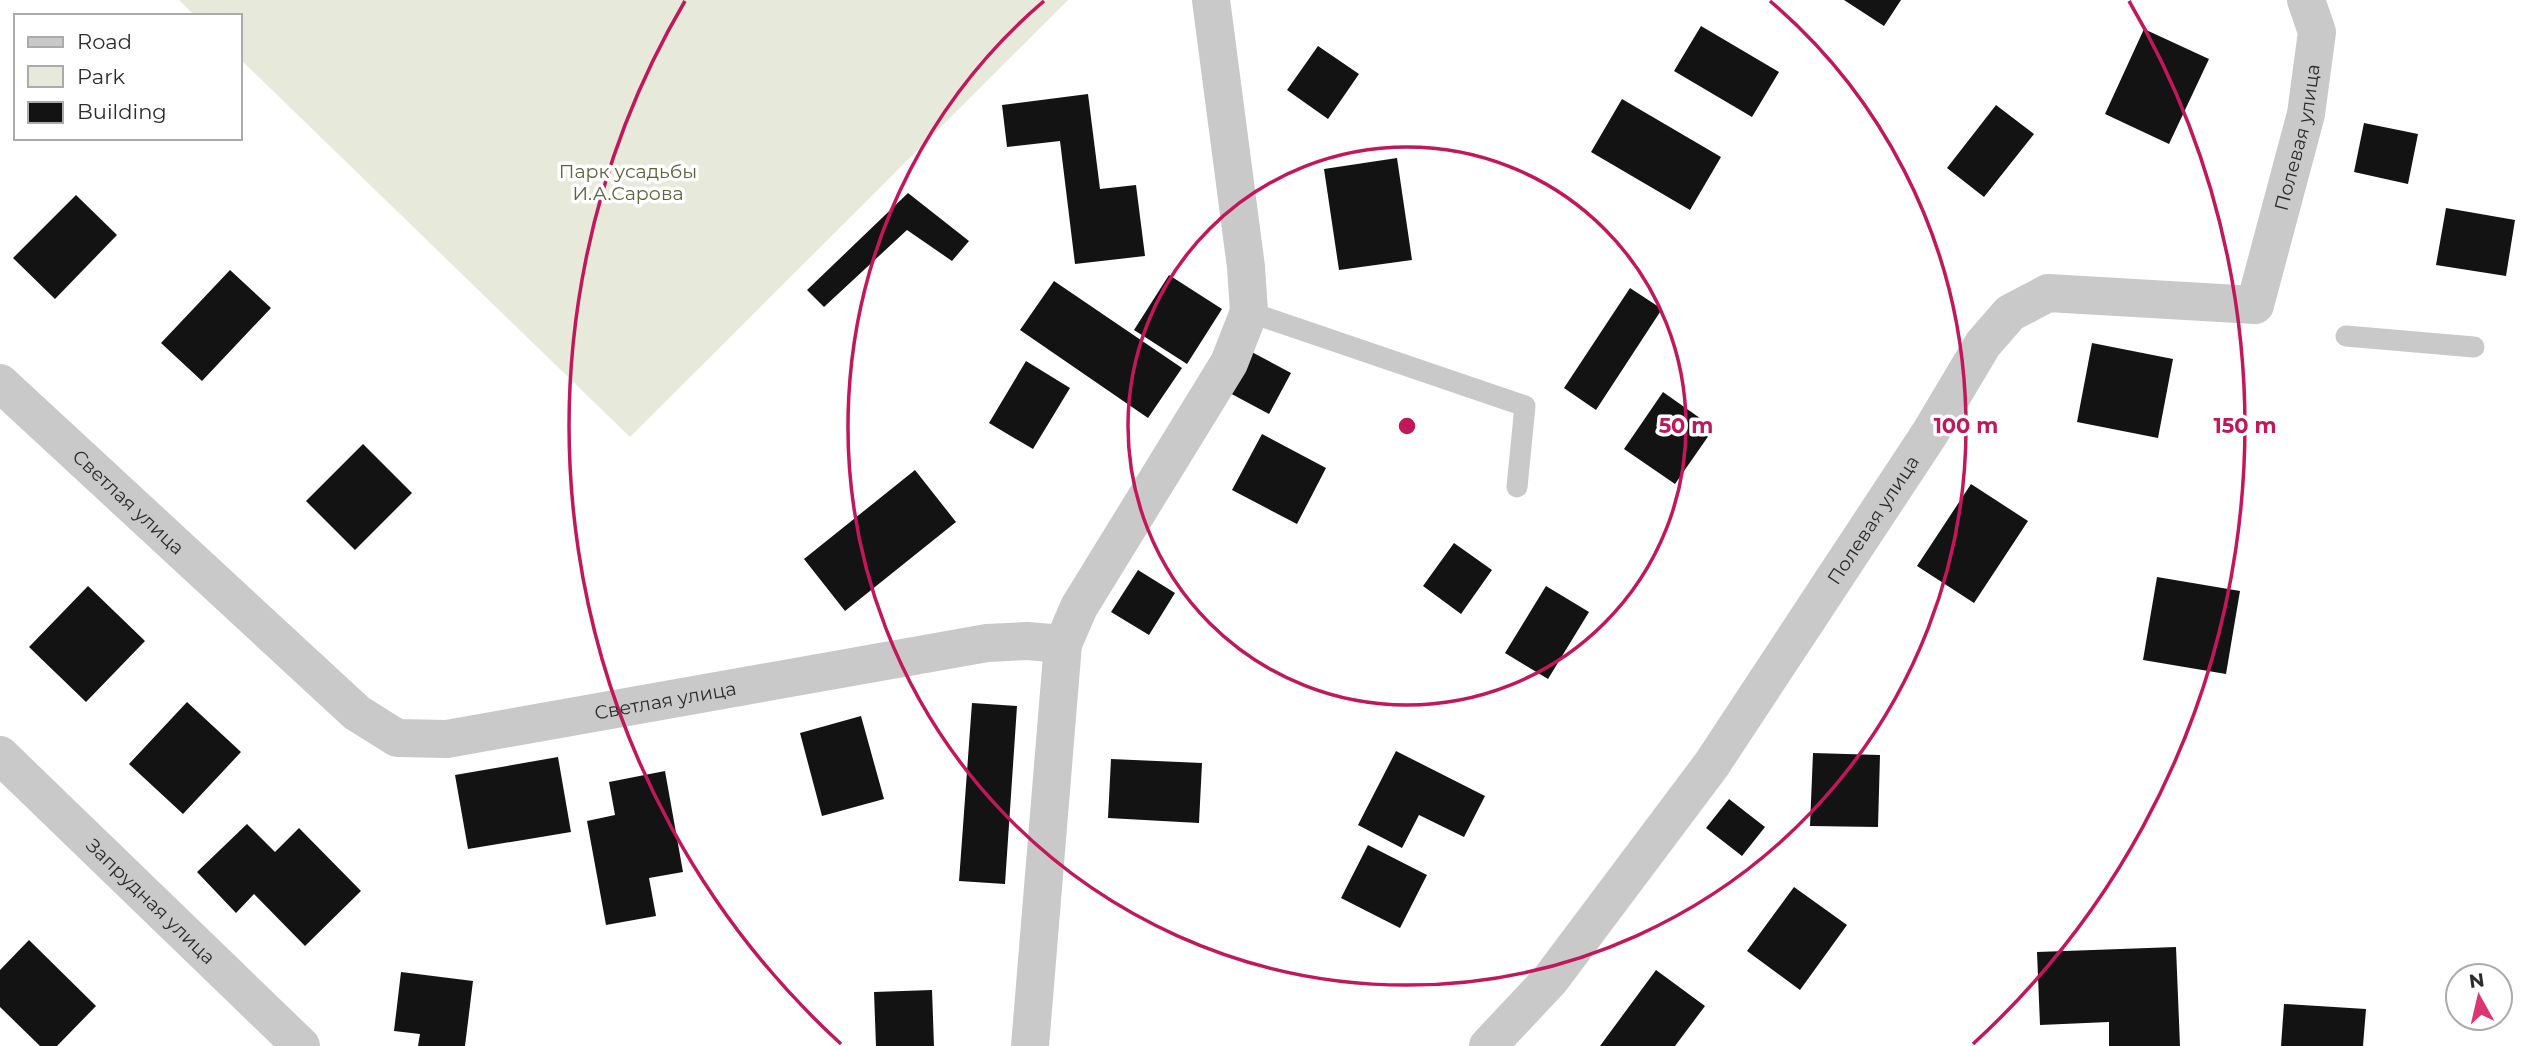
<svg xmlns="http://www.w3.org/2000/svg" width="2528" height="1046" font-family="Montserrat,sans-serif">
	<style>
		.green { fill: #e7e9da }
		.building { fill: #131313 }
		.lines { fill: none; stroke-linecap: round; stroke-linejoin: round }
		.lane { stroke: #c9c9c9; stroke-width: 21 }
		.street { stroke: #c9c9c9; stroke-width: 38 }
		.ring { fill: none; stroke: #c2185b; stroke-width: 3.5 }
		.labels { text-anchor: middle; stroke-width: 7; stroke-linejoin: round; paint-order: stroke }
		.street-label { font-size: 19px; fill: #2c2c2c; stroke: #fff }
		.park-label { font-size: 19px; fill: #5b653c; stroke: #fff }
		.centre { fill: #c2185b; stroke: #fff; stroke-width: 3.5 }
		.ring-label { font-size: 21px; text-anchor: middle; font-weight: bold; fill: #c2185b; stroke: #fff; stroke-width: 7; stroke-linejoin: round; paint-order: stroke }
	</style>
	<rect width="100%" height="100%" fill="#fff"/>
	<path class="green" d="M179,0H1068L630,437L240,59V16H195Z"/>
	<path class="building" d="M1844,0H1901L1884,26Z
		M1701,26L1779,72L1752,117L1674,71Z
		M2144,29L2209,59L2169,144L2105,114Z
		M1318,46L1359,74L1328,119L1287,90Z
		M1088,94L1100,189L1136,185L1145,256L1075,264L1060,141L1007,147L1002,105Z
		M1622,99L1721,157L1690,210L1591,152Z
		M1996,105L2034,134L1984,197L1947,168Z
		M2364,123L2418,134L2408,184L2354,172Z
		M1397,158L1412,260L1339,270L1324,169Z
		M908,193L969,241L952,261L907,230L824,307L807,290Z
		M76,195L117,235L55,299L13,258Z
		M2446,208L2515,220L2506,276L2436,265Z
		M230,270L271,308L202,381L161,343Z
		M1169,275L1222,309L1187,364L1134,330Z
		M1054,281L1182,368L1148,418L1020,330Z
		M1630,288L1662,309L1596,410L1564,388Z
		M2092,343L2173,359L2158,438L2077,422Z
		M1248,350L1291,373L1269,414L1226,391Z
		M1026,361L1070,388L1033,449L989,423Z
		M1663,392L1714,428L1675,484L1624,449Z
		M1262,434L1326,468L1297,524L1232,490Z
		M363,444L412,493L355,550L306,501Z
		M915,470L956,522L845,611L804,559Z
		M1971,484L2028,521L1974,603L1917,566Z
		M1454,543L1492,570L1461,614L1423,586Z
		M1138,570L1175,593L1149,635L1111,612Z
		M2157,577L2240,591L2226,674L2143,660Z
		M88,586L145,641L86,702L29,647Z
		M1546,586L1589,612L1548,679L1505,653Z
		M187,702L241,752L183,814L129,764Z
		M972,703L1017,706L1005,884L959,881Z
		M861,716L884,799L822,816L800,733Z
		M1396,751L1485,796L1464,837L1419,815L1402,848L1358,825Z
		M1813,753L1880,755L1878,827L1810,826Z
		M558,757L571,832L468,849L455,775Z
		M1111,759L1202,763L1199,823L1108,818Z
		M665,771L683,872L649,878L656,916L606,925L587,821L615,815L609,782Z
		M1729,799L1765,827L1742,856L1706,828Z
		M247,824L275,852L299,828L361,891L305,946L254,894L236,913L197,872Z
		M1368,845L1427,875L1400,928L1341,898Z
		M1794,887L1847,925L1800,990L1747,951Z
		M29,940L96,1006L57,1046H40L0,1007V970Z
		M2176,947L2180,1046H2109V1022L2040,1025L2037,952Z
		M1656,970L1705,1006L1675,1046H1600Z
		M401,972L473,981L465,1046H418L420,1034L394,1031Z
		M932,990L934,1046H876L874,992Z
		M2284,1004L2366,1009L2363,1046H2281Z"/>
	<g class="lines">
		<path class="lane" d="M1249,312L1525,406L1517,487
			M2346,336L2474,347"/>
		<g class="street">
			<path id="s1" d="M0,383L357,713L397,738L447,739L987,643L1027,641L1063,644L1030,1046"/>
			<path d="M1063,644L1079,607L1229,363L1249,312L1246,267L1211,0"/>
			<path id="s2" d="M0,755L301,1046"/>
			<path id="s3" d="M1488,1046L1550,980L1712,764L1930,433L1983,344L2010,313L2048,293L2255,305L2306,114L2317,32L2306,0"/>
		</g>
	</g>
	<g class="ring">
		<circle cx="1407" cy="426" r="279"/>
		<path d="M1770 1A559 559 0 1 1 1044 1"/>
		<path d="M841 1044A838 838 0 0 1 685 1M2129 1A838 838 0 0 1 1973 1044"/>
	</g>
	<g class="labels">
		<g class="street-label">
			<text dy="7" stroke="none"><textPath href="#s3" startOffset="1325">Полевая улица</textPath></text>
			<text dy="7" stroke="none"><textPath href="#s1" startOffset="175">Светлая улица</textPath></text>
			<text dy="7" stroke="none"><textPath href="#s3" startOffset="653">Полевая улица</textPath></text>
			<text dy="7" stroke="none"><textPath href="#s1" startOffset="805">Светлая улица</textPath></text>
			<text dy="7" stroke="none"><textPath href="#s2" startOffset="210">Запрудная улица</textPath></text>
		</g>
		<g class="park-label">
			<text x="628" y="178">Парк усадьбы<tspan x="628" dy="22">И.А.Сарова</tspan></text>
		</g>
	</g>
	<circle cx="1407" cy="426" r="10" class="centre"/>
	<g class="ring-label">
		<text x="1686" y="433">50 m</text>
		<text x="1966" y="433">100 m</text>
		<text x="2245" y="433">150 m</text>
	</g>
	<rect x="14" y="14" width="228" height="126" fill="#ffffff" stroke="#ababab" stroke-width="2"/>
	<rect x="28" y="37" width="35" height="10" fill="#c9c9c9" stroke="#ababab" stroke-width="2"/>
	<text x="77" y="49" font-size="21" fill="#2c2c2c">Road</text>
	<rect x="28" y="66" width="35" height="21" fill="#e7e9da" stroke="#ababab" stroke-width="2"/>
	<text x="77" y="84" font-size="21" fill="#2c2c2c">Park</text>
	<rect x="28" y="102" width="35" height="21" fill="#131313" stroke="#ababab" stroke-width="2"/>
	<text x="77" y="119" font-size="21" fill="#2c2c2c">Building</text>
	<g transform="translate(2479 997) rotate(352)"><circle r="33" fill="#ffffff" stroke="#ababab" stroke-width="2"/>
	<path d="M0-5L12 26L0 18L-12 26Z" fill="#dc3571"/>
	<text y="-10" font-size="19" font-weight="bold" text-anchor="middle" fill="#2c2c2c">N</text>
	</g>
</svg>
